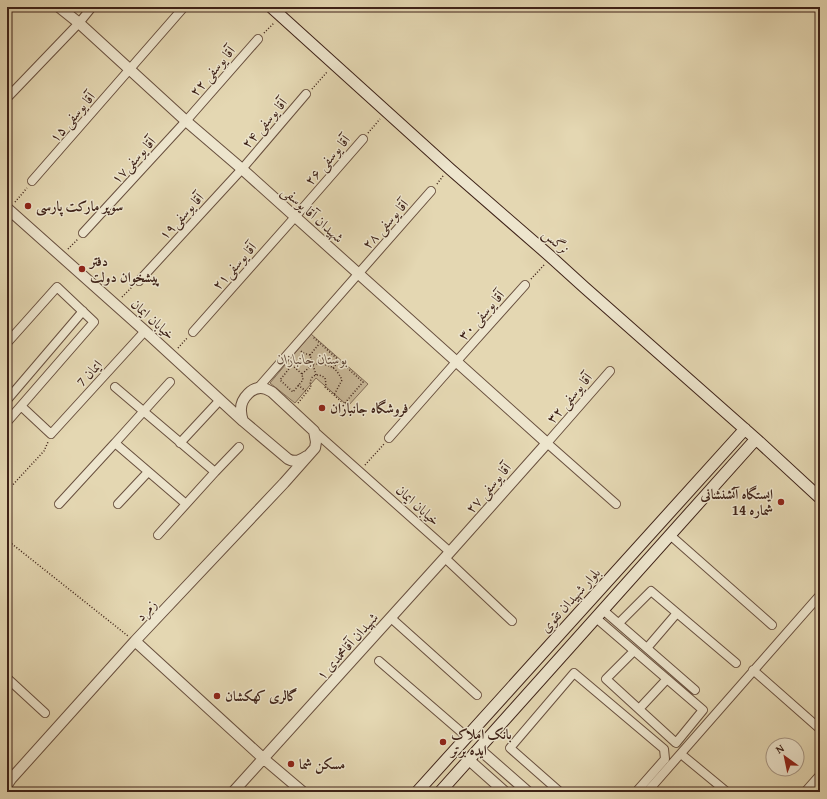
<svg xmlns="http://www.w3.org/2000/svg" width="827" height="799" font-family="'Gentium Book Plus',Amiri,serif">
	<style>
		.green { fill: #c8b898; stroke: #836d58 }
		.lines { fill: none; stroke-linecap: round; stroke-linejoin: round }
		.minor-casing { stroke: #684f3e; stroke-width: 10 }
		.tertiary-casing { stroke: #684f3e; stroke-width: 12 }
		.secondary-casing { stroke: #3e2218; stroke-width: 13 }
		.path { stroke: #3e2218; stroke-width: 1.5; stroke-dasharray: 1 2; stroke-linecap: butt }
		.minor { stroke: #ede5cd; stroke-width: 8 }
		.tertiary { stroke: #ede5cd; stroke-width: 10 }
		.secondary { stroke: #ede5cd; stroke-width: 11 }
		.poi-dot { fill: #8f2418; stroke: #ede5cd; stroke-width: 1.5 }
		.labels { text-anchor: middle; stroke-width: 3; stroke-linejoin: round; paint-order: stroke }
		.street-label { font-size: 14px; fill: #3e2218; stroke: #ede5cd }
		.poi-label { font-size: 14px; font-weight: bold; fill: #3e2218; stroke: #ede5cd; text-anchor: start }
		.park-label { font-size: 14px; font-style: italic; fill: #604838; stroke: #ede5cd }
	</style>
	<rect width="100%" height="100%" fill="#e4d7b2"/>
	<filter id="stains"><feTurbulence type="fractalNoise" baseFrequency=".005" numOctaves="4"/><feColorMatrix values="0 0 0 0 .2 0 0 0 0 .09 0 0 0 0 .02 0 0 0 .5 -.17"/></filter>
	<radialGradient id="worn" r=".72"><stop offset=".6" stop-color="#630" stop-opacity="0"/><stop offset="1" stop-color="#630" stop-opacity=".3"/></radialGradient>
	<path class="green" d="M311,334L368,384L348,406L316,378L295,403L270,383Z"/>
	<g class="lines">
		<defs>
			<path id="minor" d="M7,98L79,23L92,7
				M32,181L184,7
				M83,233L186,121L258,39
				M139,281L242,169L306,94
				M193,332L295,217L363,139
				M7,343L57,287L94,322L7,422
				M610,371L547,443L616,504
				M170,382L115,443L186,504
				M115,387L215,472
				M258,388L431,191
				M7,400L83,311
				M21,406L51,434L145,331
				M314,431L450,552
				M389,438L456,362L525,285
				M180,443L220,400
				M59,504L115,443
				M118,504L148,472
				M158,535L215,472L239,447
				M670,535L772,625
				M445,558L512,621
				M603,610L695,690
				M391,618L477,695
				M596,618L703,710L676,743L606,679L634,651
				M619,623L651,591L736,663
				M647,648L677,613
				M379,661L467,737
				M753,670L820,729
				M7,678L45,713
				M639,709L667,679
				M681,754L727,792
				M560,792L510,748L574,673L664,749L665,759L636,792
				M647,792L820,595
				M805,792L820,775"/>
			<path id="tertiary" d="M59,7L79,23L186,121L242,169L547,443L450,552L233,792
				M7,208L145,331L243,421
				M135,641L264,759L303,792
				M479,749L528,792
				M469,760L505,792
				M7,785L11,779L135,641L284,483L315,448L316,442L314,431L272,392C270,391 268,390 266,389C253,384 240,399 241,411C241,414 242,418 243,421L288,459C295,463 301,460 307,456"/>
			<path id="secondary" d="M271,7L450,169L551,257L584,287L756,439L820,498
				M417,792L745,429
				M440,792L756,439"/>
		</defs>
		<use href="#minor" class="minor-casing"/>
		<use href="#tertiary" class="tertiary-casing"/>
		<use href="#secondary" class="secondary-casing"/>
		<path class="path" d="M264,33L274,23
			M312,89L328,71
			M368,133L380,119
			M437,184L443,176
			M15,202L27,188
			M68,249L78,239
			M531,279L545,264
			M122,297L132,287
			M178,348L188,337
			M301,351L303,353L310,355L316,375
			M310,355L319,344
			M292,365L302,374L303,380L293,392L280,380Z
			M333,368L339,361
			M302,374L313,364C328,364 335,365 342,380L334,395
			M298,385L307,392
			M298,403L311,387C308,377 316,371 325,378L326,384L325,387L344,404L363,382L313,337
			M365,465L384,444
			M7,491L44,451L48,442
			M7,540L128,636"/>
		<use href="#minor" class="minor"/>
		<use href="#tertiary" class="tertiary"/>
		<use href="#secondary" class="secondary"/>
	</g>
	<g class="poi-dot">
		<circle cx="28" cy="206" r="4"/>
		<circle cx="82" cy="269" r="4"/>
		<circle cx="322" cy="408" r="4"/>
		<circle cx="781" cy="502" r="4"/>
		<circle cx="217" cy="696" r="4"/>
		<circle cx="443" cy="742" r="4"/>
		<circle cx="291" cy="764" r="4"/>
	</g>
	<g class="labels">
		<g class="street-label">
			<text transform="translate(212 71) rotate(-49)" y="5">آقا یوسفی ۲۲</text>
			<text transform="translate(72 117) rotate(-49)" y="5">آقا یوسفی ۱۵</text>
			<text transform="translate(264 123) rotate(-49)" y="5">آقا یوسفی ۲۴</text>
			<text transform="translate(133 160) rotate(-47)" y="5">آقا یوسفی۱۷</text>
			<text transform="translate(327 160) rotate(-49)" y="5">آقا یوسفی ۲۶</text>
			<text transform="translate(313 214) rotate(42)" y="5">شهیدان آقا یوسفی</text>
			<text transform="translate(181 216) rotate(-47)" y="5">آقا یوسفی۱۹</text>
			<text transform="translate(385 224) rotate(-48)" y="5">آقا یوسفی ۲۸</text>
			<text transform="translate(556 241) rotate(42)" y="5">نرگس</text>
			<text transform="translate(234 266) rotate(-48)" y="5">آقا یوسفی۲۱</text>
			<text transform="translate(481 315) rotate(-48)" y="5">آقا یوسفی ۳۰</text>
			<text transform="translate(153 319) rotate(42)" y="5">خیابان ایمان</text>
			<text transform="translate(89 373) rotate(-48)" y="5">ایمان 7</text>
			<text transform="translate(569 398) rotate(-49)" y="5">آقا یوسفی ۳۲</text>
			<text transform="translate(488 488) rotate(-49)" y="5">آقا یوسفی ۲۷</text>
			<text transform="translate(418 505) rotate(42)" y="5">خیابان ایمان</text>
			<text transform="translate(570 600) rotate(-48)" y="5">بلوار شهیدان تقوی</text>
			<text transform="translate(146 610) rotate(-47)" y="5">زمرد</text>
			<text transform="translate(347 646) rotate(-48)" y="5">شهیدان آقامحمدی ۱</text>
		</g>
		<g class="poi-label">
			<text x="36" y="211">سوپر مارکت پارسی</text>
			<text x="90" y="266">دفتر<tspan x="90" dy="16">پیشخوان دولت</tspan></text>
			<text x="330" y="413">فروشگاه جانبازان</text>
			<text x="773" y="499" text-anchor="end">ایستگاه آتشنشانی<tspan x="773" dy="16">شماره 14</tspan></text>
			<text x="225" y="701">گالری کهکشان</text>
			<text x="451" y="739">بانک املاک<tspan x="451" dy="16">ایده برتر</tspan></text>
			<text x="299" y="769">مسکن شما</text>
		</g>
		<g class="park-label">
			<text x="312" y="364">بوستان جانبازان</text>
		</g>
	</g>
	<rect width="827" height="799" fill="none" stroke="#e4d7b2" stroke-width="24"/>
	<rect x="8" y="8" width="811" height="783" fill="none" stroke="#3e2218" stroke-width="2"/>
	<rect x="12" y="12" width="803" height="775" fill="none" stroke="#3e2218"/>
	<g transform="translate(785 757) rotate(327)"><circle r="19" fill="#ede5cd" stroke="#a79785"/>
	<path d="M0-3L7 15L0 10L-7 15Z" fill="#8f2418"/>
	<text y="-6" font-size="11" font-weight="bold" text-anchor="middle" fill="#3e2218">N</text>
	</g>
	<rect width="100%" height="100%" filter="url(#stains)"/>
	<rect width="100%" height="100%" fill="url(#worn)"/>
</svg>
